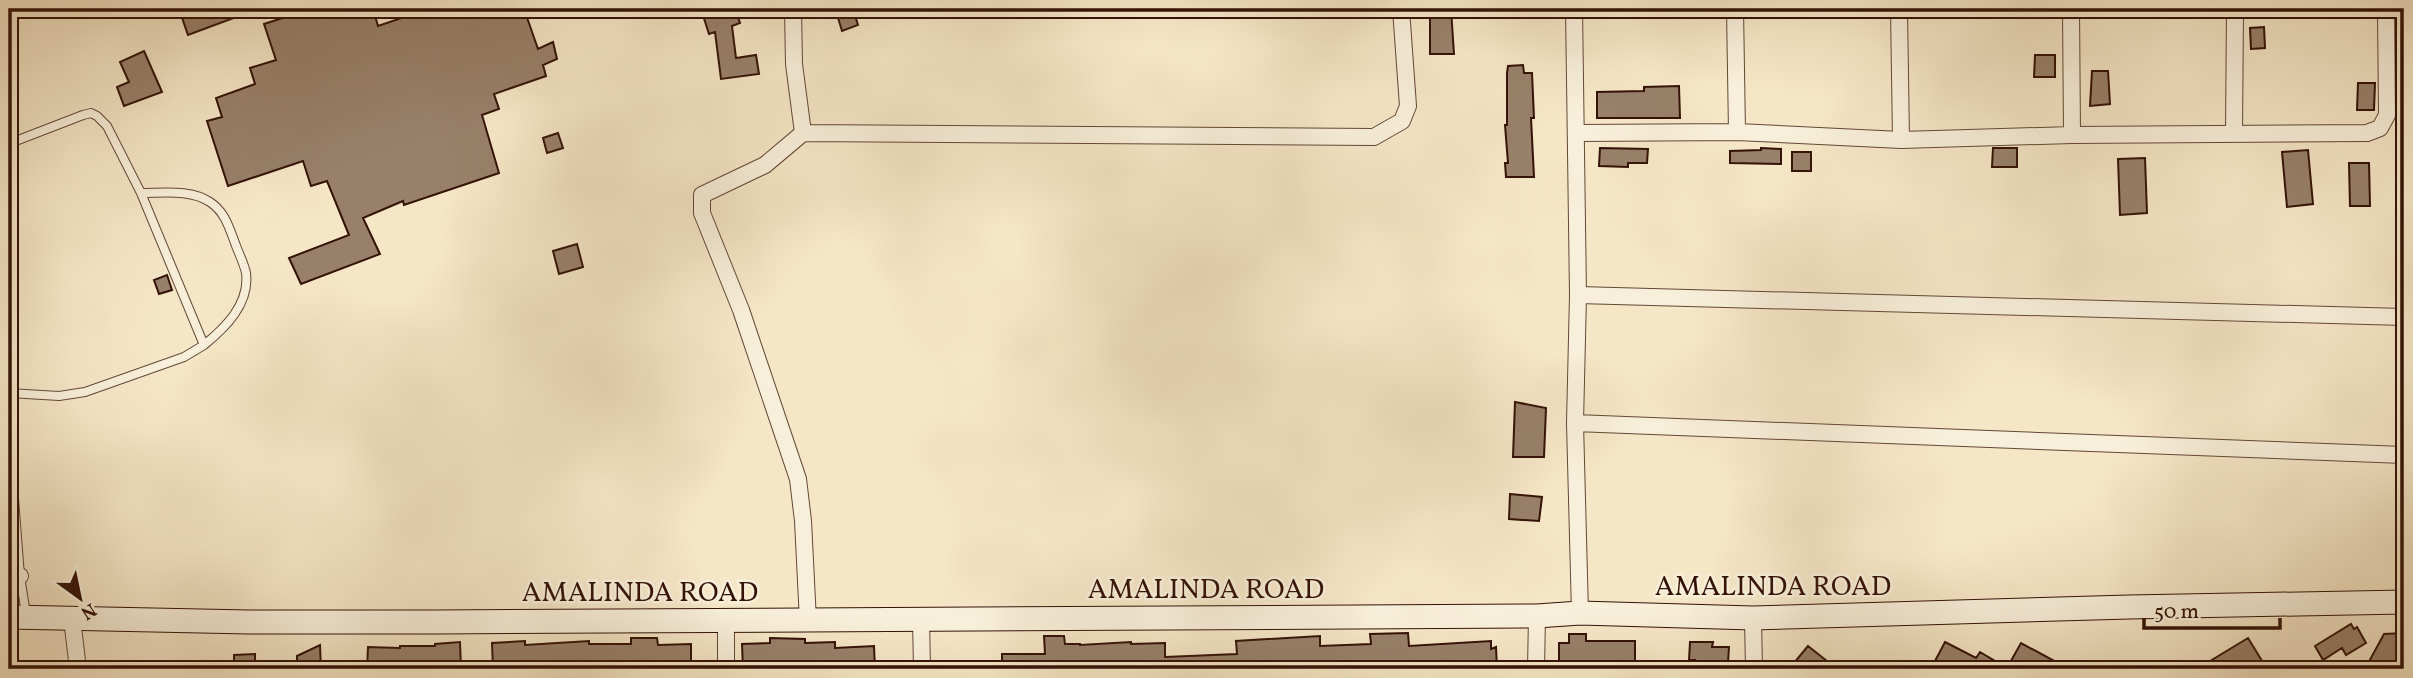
<svg xmlns="http://www.w3.org/2000/svg" width="2413" height="678" font-family="Vollkorn,serif">
	<style>
		.building { fill: #98806a; stroke: #341206; stroke-width: 2 }
		.lines { fill: none; stroke-linecap: round; stroke-linejoin: round }
		.lane-casing { stroke: #644736; stroke-width: 10 }
		.street-casing { stroke: #644736; stroke-width: 18 }
		.secondary-casing { stroke: #341206; stroke-width: 25 }
		.lane { stroke: #f8efda; stroke-width: 8 }
		.street { stroke: #f8efda; stroke-width: 16 }
		.secondary { stroke: #f8efda; stroke-width: 23 }
		.labels { text-anchor: middle; stroke-width: 5; stroke-linejoin: round; paint-order: stroke }
		.street-label { font-size: 28px; fill: #341206; stroke: #f8efda }
	</style>
	<rect width="100%" height="100%" fill="#f5e6c6"/>
	<filter id="stains"><feTurbulence type="fractalNoise" baseFrequency=".00286" numOctaves="4"/><feColorMatrix values="0 0 0 0 .2 0 0 0 0 .09 0 0 0 0 .02 0 0 0 .5 -.17"/></filter>
	<radialGradient id="worn" r=".72"><stop offset=".6" stop-color="#630" stop-opacity="0"/><stop offset="1" stop-color="#630" stop-opacity=".3"/></radialGradient>
	<path class="building" d="M179,9H255V10L188,35Z
		M311,9H373L378,26L428,9H524L538,49L553,42L557,59L543,65L546,76L494,94L499,109L482,115L499,173L404,205L403,201L363,218L380,254L301,284L289,258L349,235L327,181L311,186L303,161L228,186L207,121L222,117L216,98L255,84L250,68L276,60L264,24Z
		M701,9H735L740,23L732,26L736,58L756,55L759,74L721,79L715,32L709,34Z
		M843,9H853L858,25L842,31L836,11Z
		M1430,9H1451L1454,54H1430Z
		M2264,27L2265,48L2251,49L2250,28Z
		M144,51L162,92L124,106L117,87L129,82L120,62Z
		M2035,55H2055V77H2034Z
		M1523,65L1524,73H1532L1534,118H1531L1534,177H1506L1505,163H1508L1505,125H1507V73L1508,66Z
		M2092,71H2108L2110,104L2090,106Z
		M2358,83H2375L2374,110H2357Z
		M1679,86L1680,118H1597V92L1644,91V87Z
		M558,133L563,148L547,153L543,138Z
		M1600,148L1648,149L1647,163H1628V167L1599,166Z
		M1761,148L1781,149V164L1730,163V151L1761,150Z
		M1993,148H2017V167H1992Z
		M2308,150L2313,204L2287,207L2282,152Z
		M1792,152H1811V171H1792Z
		M2145,158L2147,213L2120,215L2118,159Z
		M2349,163H2369L2370,206H2350Z
		M577,244L583,267L559,274L553,251Z
		M167,275L172,290L159,294L154,280Z
		M1515,402L1546,408L1544,457H1513Z
		M1510,494L1542,497L1539,521L1509,519Z
		M2351,624L2354,629L2357,627L2366,643L2346,655L2342,648L2323,660L2315,646Z
		M1408,633L1409,646L1491,641V649L1496,647L1497,669H1002V654H1045L1044,636H1064L1065,644H1080V645L1131,642V644L1165,643V657L1237,654L1236,641L1320,636V646L1371,644L1370,634Z
		M2404,633V669H2365L2384,634Z
		M1569,634H1586V641H1635V663H1620V669H1566V661H1559V643H1569Z
		M631,638H657L658,645L691,644V669H493L492,643L525,641V645L589,641V644H631Z
		M770,638L805,639V643L835,642V648L874,646L875,669H743L742,644L770,643Z
		M2248,638L2267,669H2197Z
		M460,642L461,669H367L368,647L400,648V646H435V644Z
		M1690,642H1713L1712,647H1729L1728,663H1721V669H1695V660H1689Z
		M1945,642L1976,658L1980,652L2007,668L2021,643L2069,669H1944L1934,663Z
		M320,645L321,669H297V656Z
		M1808,646L1837,669H1789Z
		M255,654V669H234V655Z"/>
	<g class="lines">
		<defs>
			<path id="lane" d="M9,147L13,142L83,115L91,113L97,116L107,126L141,193L204,345L184,357L85,392L59,396L9,393
				M141,193C163,193 191,189 210,202C225,212 229,227 235,243C238,252 244,263 246,273C250,304 225,328 204,345
				M9,434L20,576L26,614"/>
			<path id="street" d="M793,9L794,64L803,133L765,165L702,195V213L741,310L798,479L803,521L808,621
				M1574,9L1578,295L1575,423L1580,613
				M1735,9L1737,132
				M1899,9L1901,140
				M2071,9L2072,135
				M803,133L1374,137L1402,121L1408,106L1401,9
				M1577,133L1737,132L1901,140L2072,135L2367,133L2380,128L2387,115L2386,9
				M2234,133L2235,9
				M1578,295L2404,317
				M1575,423L2404,455
				M9,570L20,576
				M1753,618L1754,669
				M72,619L78,669
				M921,619L922,669
				M726,669V621
				M1536,669L1537,616"/>
			<path id="secondary" d="M9,617L249,622H437L1537,616L1580,613L1753,618L2129,607L2404,602"/>
		</defs>
		<use href="#lane" class="lane-casing"/>
		<use href="#street" class="street-casing"/>
		<use href="#secondary" class="secondary-casing"/>
		<use href="#lane" class="lane"/>
		<use href="#street" class="street"/>
		<use href="#secondary" class="secondary"/>
	</g>
	<g class="labels">
		<g class="street-label">
			<text x="1773" y="595">AMALINDA ROAD</text>
			<text x="1206" y="598">AMALINDA ROAD</text>
			<text x="640" y="601">AMALINDA ROAD</text>
		</g>
	</g>
	<rect width="2413" height="678" fill="none" stroke="#f5e6c6" stroke-width="35"/>
	<rect x="10" y="10" width="2392" height="657" fill="none" stroke="#341206" stroke-width="3.5"/>
	<rect x="18" y="18" width="2378" height="643" fill="none" stroke="#341206" stroke-width="2"/>
	<g transform="translate(80 598) rotate(147)" stroke="#f8efda" stroke-width="5" paint-order="stroke">
	<path d="M0-5L12 26L0 18L-12 26Z" fill="#341206"/>
	<text y="-10" font-size="19" font-weight="bold" text-anchor="middle" fill="#341206">N</text>
	</g>
	<path d="M2144 618v10h136v-10" fill="none" stroke="#341206" stroke-width="3.5"/>
	<text x="2154" y="618" font-size="21" fill="#341206" stroke="#f8efda" stroke-width="5" paint-order="stroke">50 m</text>
	<rect width="100%" height="100%" filter="url(#stains)"/>
	<rect width="100%" height="100%" fill="url(#worn)"/>
</svg>
